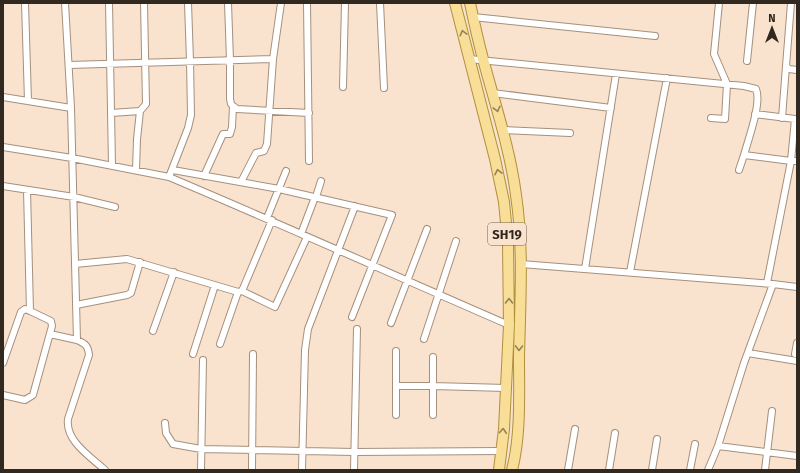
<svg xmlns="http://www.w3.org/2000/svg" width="800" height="473" font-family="'Fira Sans',sans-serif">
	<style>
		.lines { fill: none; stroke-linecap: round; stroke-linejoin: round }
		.minor-casing { stroke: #a5907d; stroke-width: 8 }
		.primary-casing { stroke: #b0903f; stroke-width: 12 }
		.minor { stroke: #fff; stroke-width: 6 }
		.primary { stroke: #f8de96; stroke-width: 10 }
		.oneway { stroke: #94835b }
		.labels { text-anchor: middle; stroke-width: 3; stroke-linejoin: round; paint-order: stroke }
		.shield { fill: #fae3ce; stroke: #6d6054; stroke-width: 1 }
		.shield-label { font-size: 13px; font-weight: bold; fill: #312820 }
	</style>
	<rect width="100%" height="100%" fill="#fae3ce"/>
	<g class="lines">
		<defs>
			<path id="minor" d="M25,3L28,101
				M65,3L71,108L77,340C86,344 88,346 89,355L68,419C65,441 91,457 105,470
				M109,3L112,165
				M188,3L190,61L191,115L188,128L169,177C283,225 396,276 509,325
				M307,3L309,161
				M380,3L384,88
				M791,3L786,66L789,69L797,70
				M473,17L655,36
				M469,59L744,86L756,89C762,103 748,140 744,155L791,161L767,283
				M747,61L753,3
				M69,65L273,59
				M343,87L345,3
				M493,93L611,108
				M3,97L71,108
				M233,106L237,109L309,113
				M111,113L140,111L146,104L144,3
				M755,114L795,119L791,161H797
				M711,118L725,119L727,84L714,54L719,3
				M782,118L786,66
				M502,130L570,133
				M3,147L72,158L169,177
				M136,170L137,139L140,111
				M173,170L279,189L392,215L352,317
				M739,170L744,155
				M204,176L223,134H230L232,127L233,106L231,104L230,99V60L228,3
				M241,182L256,153L264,151L267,144L273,59L281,3
				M3,186L74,197L115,207
				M316,197L321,181
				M267,218L286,171
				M301,234L315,197
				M75,264L127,259L238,292L242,291L272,220
				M521,264L773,284L797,287
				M585,269L616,74
				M630,272L667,78
				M242,291L275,307L307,237
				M76,305L127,295L131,293L140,262
				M391,323L427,229
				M153,331L174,272
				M50,334L77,340
				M424,339L456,241
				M220,344L238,292
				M748,353L797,361
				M193,354L215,285
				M795,354L797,343
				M3,363L21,312L25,309L30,311
				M396,386H433L506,388
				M3,395L25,400L33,395L52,326L51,321L30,311L27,190
				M396,415V351
				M433,415V357
				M165,423L166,433L173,444L201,449L354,452L502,451
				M718,446L797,456
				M201,470L203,360
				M252,470L253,354
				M302,470L305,350L308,329L355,206
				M354,470L357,329
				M568,470L575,429
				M609,470L615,433
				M652,470L657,439
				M690,470L695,444
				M708,470L718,446L744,363L773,284
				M765,470L772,411"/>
			<path id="primary" d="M455,3L495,159L504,202L508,244L509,325L504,429L499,470
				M470,3C474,22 478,40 483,59C495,104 510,149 516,195C524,249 520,304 519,358C519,394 521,435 512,470"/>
		</defs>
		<use href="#minor" class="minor-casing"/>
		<use href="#primary" class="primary-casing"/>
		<use href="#minor" class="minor"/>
		<use href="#primary" class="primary"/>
	</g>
	<defs><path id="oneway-chevron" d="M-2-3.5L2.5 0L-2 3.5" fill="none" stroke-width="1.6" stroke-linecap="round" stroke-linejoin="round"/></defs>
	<g class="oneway">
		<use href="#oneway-chevron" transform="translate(463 33) rotate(-104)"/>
		<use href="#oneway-chevron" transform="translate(497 109) rotate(76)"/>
		<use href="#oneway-chevron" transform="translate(498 172) rotate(-102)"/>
		<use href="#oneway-chevron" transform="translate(509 301) rotate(-90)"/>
		<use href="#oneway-chevron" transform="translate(519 348) rotate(91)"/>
		<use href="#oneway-chevron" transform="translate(503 431) rotate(-85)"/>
	</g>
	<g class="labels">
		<rect class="shield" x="488" y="223" width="38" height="22" rx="3"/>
		<g class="shield-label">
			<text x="507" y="239">SH19</text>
		</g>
	</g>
	<rect width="800" height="473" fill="none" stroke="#312820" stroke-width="8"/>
	<g transform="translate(772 28)" stroke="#fae3ce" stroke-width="3" paint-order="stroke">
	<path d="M0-3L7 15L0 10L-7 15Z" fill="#312820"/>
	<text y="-6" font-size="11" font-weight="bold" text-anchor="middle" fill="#312820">N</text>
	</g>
</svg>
